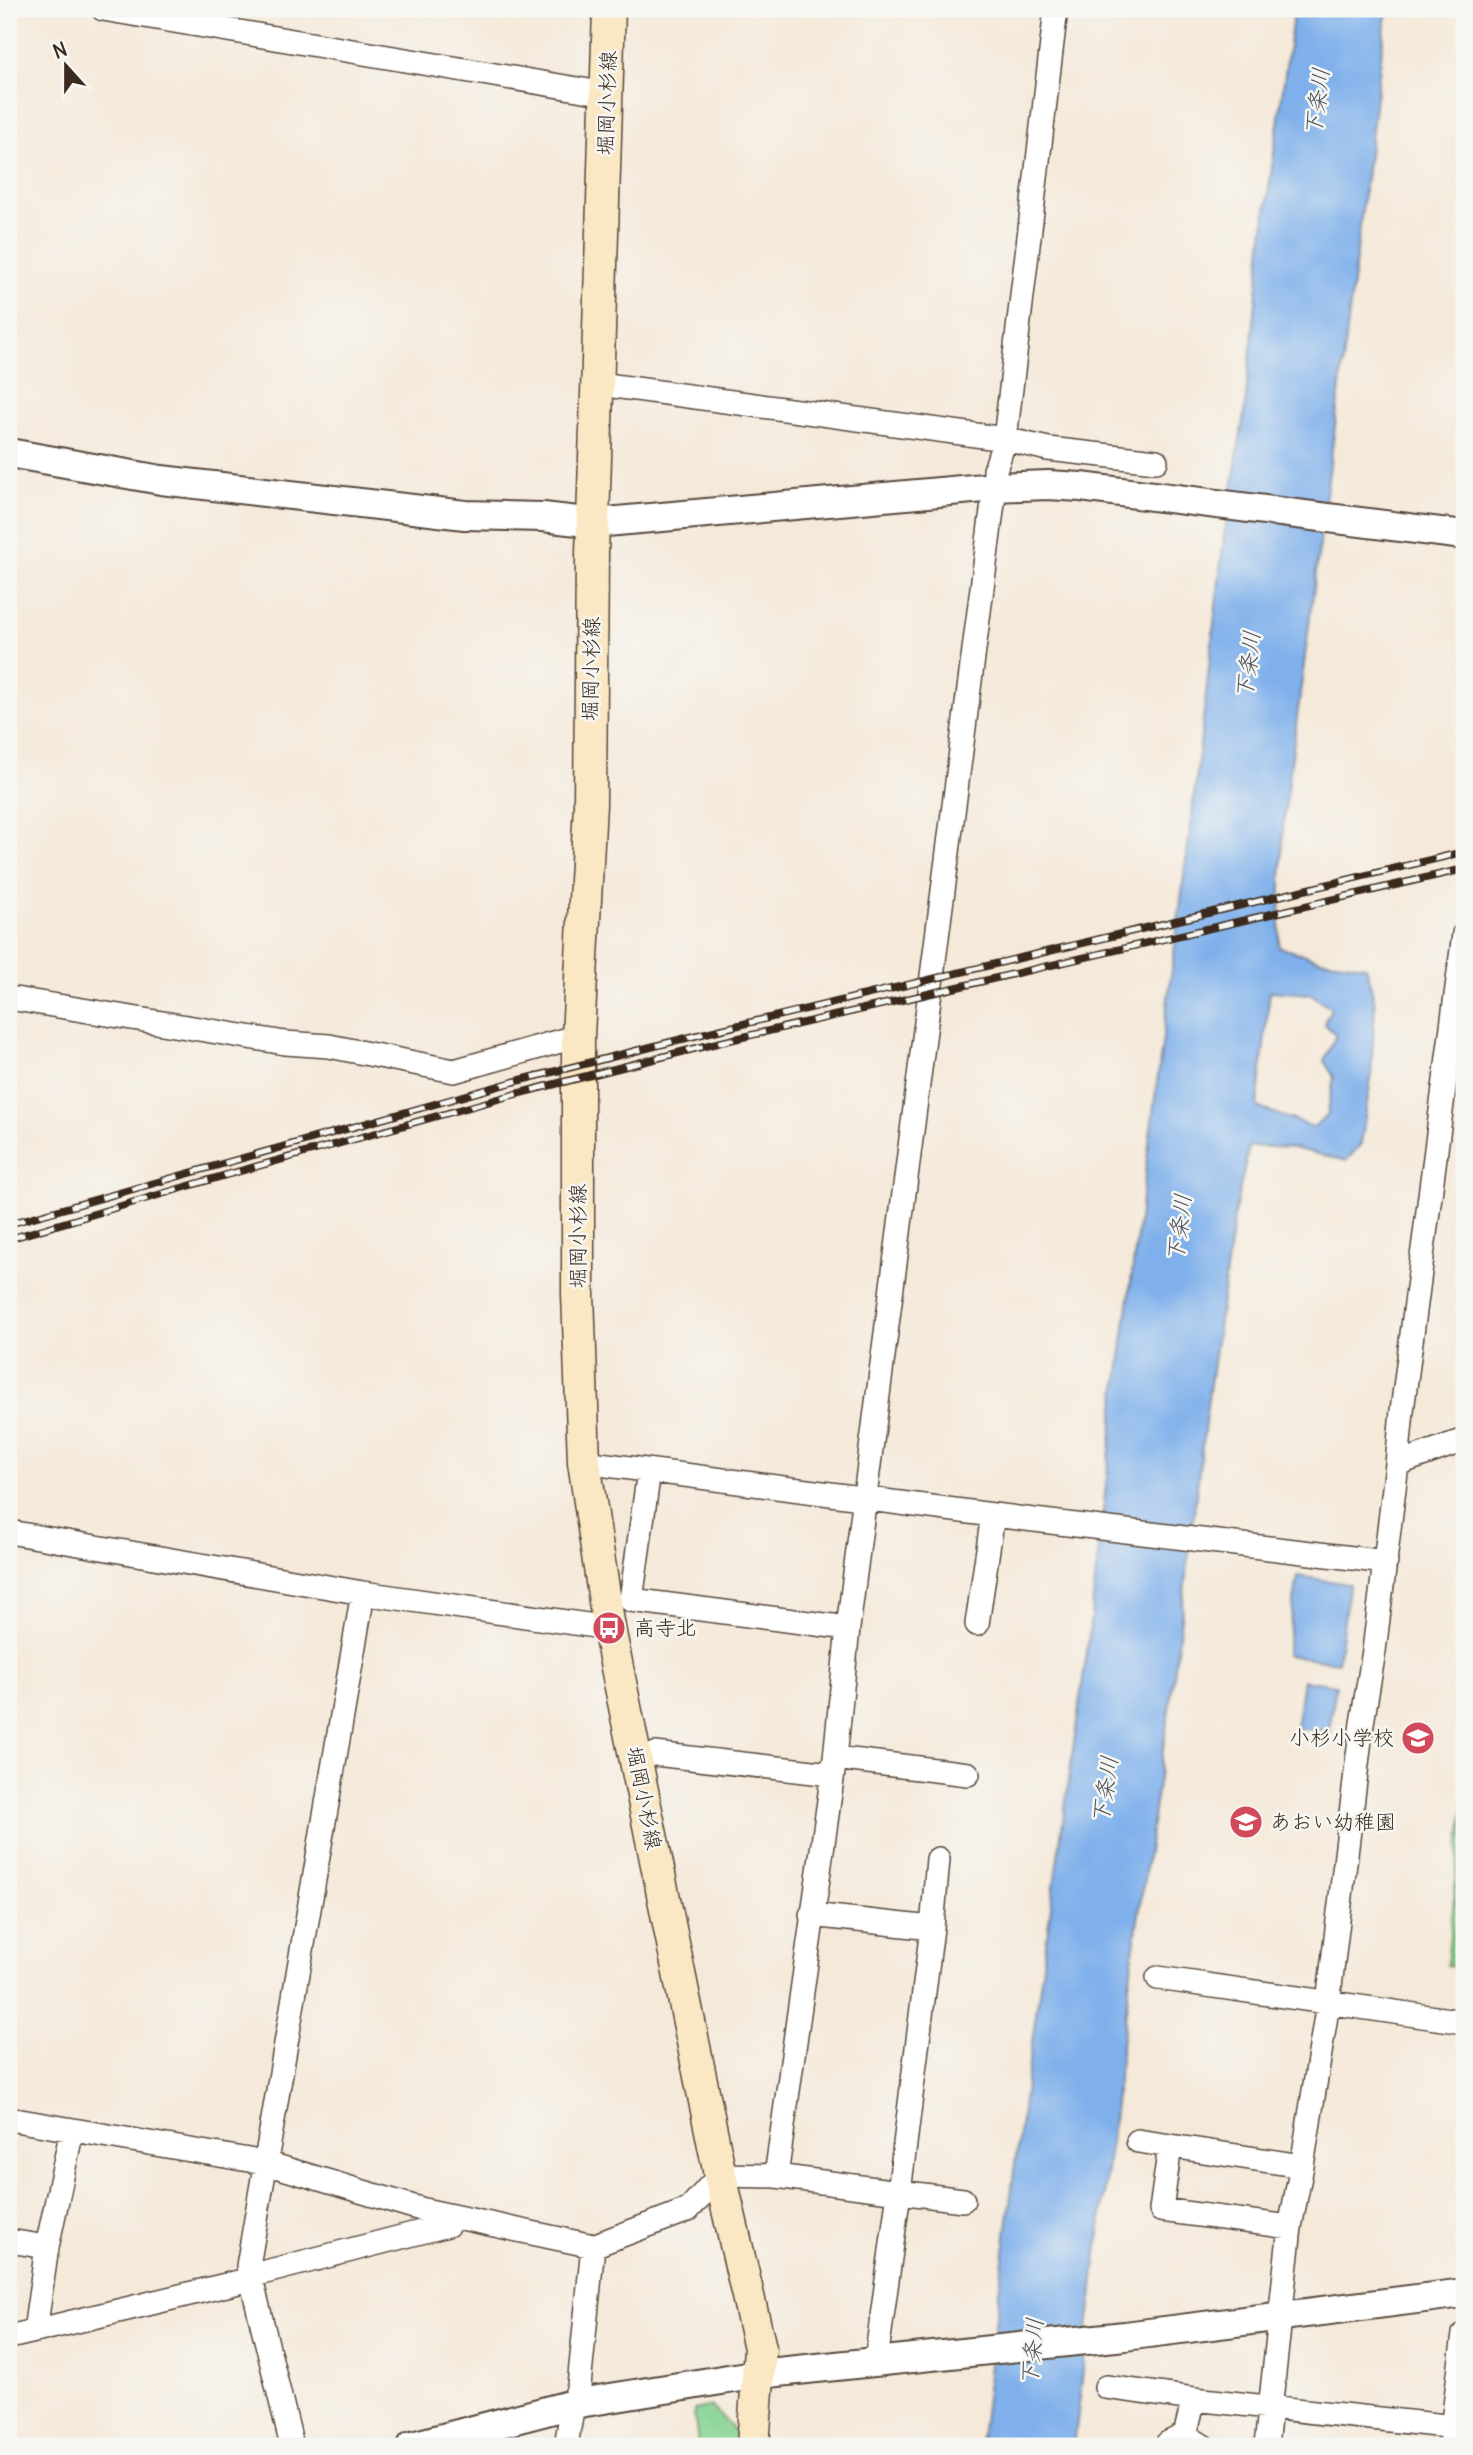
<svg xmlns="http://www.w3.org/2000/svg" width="1473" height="2455" font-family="Delius,'Klee One',sans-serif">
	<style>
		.green { fill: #85d392; stroke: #607e58; stroke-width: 2 }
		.water { fill: #7fb0eb; stroke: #5d6d84; stroke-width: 2; fill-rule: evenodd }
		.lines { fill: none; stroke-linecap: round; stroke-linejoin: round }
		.minor-casing { stroke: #57473a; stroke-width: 26 }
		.tertiary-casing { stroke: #57473a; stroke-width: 32 }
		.secondary-casing { stroke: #57473a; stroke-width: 35 }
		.minor { stroke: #fff; stroke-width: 23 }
		.tertiary { stroke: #fff; stroke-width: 28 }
		.secondary { stroke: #fae7c3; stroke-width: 32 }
		.rail-casing { stroke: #3b2a1e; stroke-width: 8 }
		.rail { stroke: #f6f6f2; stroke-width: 5; stroke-dasharray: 16; stroke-linecap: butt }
		.labels { text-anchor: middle; stroke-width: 5; stroke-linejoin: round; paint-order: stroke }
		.street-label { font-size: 21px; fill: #3b2a1e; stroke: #f6f6f2 }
		.poi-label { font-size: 21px; fill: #3b2a1e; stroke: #f6f6f2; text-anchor: start }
		.water-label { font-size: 23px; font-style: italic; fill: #4f525c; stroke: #f6f6f2 }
	</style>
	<rect width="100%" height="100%" fill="#f6f6f2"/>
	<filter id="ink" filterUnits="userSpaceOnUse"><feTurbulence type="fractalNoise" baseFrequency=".0143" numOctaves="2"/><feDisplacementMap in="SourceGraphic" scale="14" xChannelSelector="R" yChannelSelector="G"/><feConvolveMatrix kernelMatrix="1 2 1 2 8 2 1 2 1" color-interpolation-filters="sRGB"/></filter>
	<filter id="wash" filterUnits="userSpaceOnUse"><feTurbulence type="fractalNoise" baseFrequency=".00686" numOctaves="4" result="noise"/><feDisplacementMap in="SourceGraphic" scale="28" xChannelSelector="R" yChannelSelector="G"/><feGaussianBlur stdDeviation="1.57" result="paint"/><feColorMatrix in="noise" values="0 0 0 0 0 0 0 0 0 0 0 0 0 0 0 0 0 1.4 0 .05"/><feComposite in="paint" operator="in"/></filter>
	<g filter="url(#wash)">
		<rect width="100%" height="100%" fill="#f5e9d9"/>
		<path class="green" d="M1464,1802V1968L1447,1965Z
			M711,2406L737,2433L736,2446H698L694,2410Z"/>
		<path class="water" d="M1294,9H1387L1339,395L1283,825L1279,947L1321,960L1366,966L1375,1004L1371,1078L1361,1144L1346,1161L1293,1148L1249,1146L1234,1216L1208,1398L1174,1675L1132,1961L1074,2446H980L1014,2171L1088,1643L1117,1388L1191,823L1224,537L1244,415L1265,217ZM1270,991L1311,994L1331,1008L1324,1023L1336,1035L1324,1061L1334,1077L1327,1116L1313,1127L1257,1107Z
			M1298,1576L1349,1584L1338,1662L1286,1655Z
			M1303,1680L1336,1685L1329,1732L1296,1728Z"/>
	</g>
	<g filter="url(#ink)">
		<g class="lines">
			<defs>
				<path id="minor" d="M103,9L607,94
					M599,384L1005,439L1048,449L1156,461
					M9,998L285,1043L329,1046L454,1071L578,1036
					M584,1462L993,1515L1386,1562
					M1397,1464L1402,1411L1464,934
					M649,1471L631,1600L848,1628
					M9,1532L363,1593L609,1628
					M977,1624L993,1515
					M655,1754L831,1774
					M835,1758L968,1774
					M811,1915L932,1928L899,2192L963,2200
					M932,1928L938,1859
					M1158,1978L1464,2022
					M9,2119L266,2163L424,2210L593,2246L688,2210L720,2175L776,2176L835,1758L848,1628L995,487V470L1005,439L1056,9
					M1138,2141L1302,2166L1328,2003L1362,1723L1374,1651L1397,1464L1464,1440
					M1170,2146L1161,2210L1290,2227L1302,2166
					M776,2176L899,2192L876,2361
					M9,2241L47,2247L35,2331L9,2337
					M47,2247L72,2130
					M250,2276L448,2225L454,2217
					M35,2331L251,2279
					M1106,2387L1194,2399L1464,2428
					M1185,2435L1203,2446
					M292,2446L248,2266L363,1593
					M566,2446L573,2404L579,2386L593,2246
					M1168,2446V2443L1185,2435L1194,2399
					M1266,2446L1290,2227
					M1450,2446L1464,2334"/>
				<path id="tertiary" d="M9,453L161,480L465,515L543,517L595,523L995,487L1048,485L1081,487L1464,535
					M412,2446L573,2404L759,2374L1125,2336L1464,2293"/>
				<path id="secondary" d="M609,9L592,554L590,804L578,1036V1294L584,1462L609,1628L720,2175L760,2348L753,2446"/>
			</defs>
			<use href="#minor" class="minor-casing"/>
			<use href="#tertiary" class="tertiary-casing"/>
			<use href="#secondary" class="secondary-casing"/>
			<use href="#minor" class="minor"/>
			<use href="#tertiary" class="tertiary"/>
			<use href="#secondary" class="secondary"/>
			<defs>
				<path id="rail" d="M9,1224L513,1082L710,1032L1464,852
					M9,1239L226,1175L516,1094L713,1044L1464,869"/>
			</defs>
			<use href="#rail" class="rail-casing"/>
			<use href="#rail" class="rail"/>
		</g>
	</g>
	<defs>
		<symbol id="bus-disc" viewBox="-11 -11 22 22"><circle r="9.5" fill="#d1495b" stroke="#f6f6f2"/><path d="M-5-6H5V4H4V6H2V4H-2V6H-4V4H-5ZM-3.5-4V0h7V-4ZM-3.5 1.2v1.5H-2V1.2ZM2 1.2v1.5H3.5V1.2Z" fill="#fff"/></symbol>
		<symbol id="school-disc" viewBox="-11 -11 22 22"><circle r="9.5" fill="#d1495b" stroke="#f6f6f2"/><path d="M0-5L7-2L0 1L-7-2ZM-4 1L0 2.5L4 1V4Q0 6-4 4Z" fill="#fff"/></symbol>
	</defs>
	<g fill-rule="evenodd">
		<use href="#bus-disc" x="590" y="1609" width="38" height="38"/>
		<use href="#school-disc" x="1399" y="1719" width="38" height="38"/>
		<use href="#school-disc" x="1227" y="1803" width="38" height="38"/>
	</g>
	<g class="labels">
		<g class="street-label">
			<text transform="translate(607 103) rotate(-88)" y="7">堀岡小杉線</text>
			<text transform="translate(591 669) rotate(-89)" y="7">堀岡小杉線</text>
			<text transform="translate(578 1236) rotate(-90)" y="7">堀岡小杉線</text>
			<text transform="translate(644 1798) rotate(79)" y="7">堀岡小杉線</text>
		</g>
		<g class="poi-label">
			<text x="634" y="1635">高寺北</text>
			<text x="1394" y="1745" text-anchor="end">小杉小学校</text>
			<text x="1270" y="1829">あおい幼稚園</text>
		</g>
		<g class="water-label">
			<text transform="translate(1317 102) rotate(-83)" y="8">下条川</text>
			<text transform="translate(1248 665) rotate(-83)" y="8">下条川</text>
			<text transform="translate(1179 1228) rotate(-83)" y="8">下条川</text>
			<text transform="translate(1105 1790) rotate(-82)" y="8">下条川</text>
			<text transform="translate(1032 2352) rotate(-85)" y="8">下条川</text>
		</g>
	</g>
	<rect width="1473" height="2455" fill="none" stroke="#f6f6f2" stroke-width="35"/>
	<g transform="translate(66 66) rotate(339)" stroke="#f6f6f2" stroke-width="5" paint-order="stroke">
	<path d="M0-5L12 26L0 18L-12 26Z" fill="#3b2a1e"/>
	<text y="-10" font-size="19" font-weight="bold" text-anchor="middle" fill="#3b2a1e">N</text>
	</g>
</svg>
